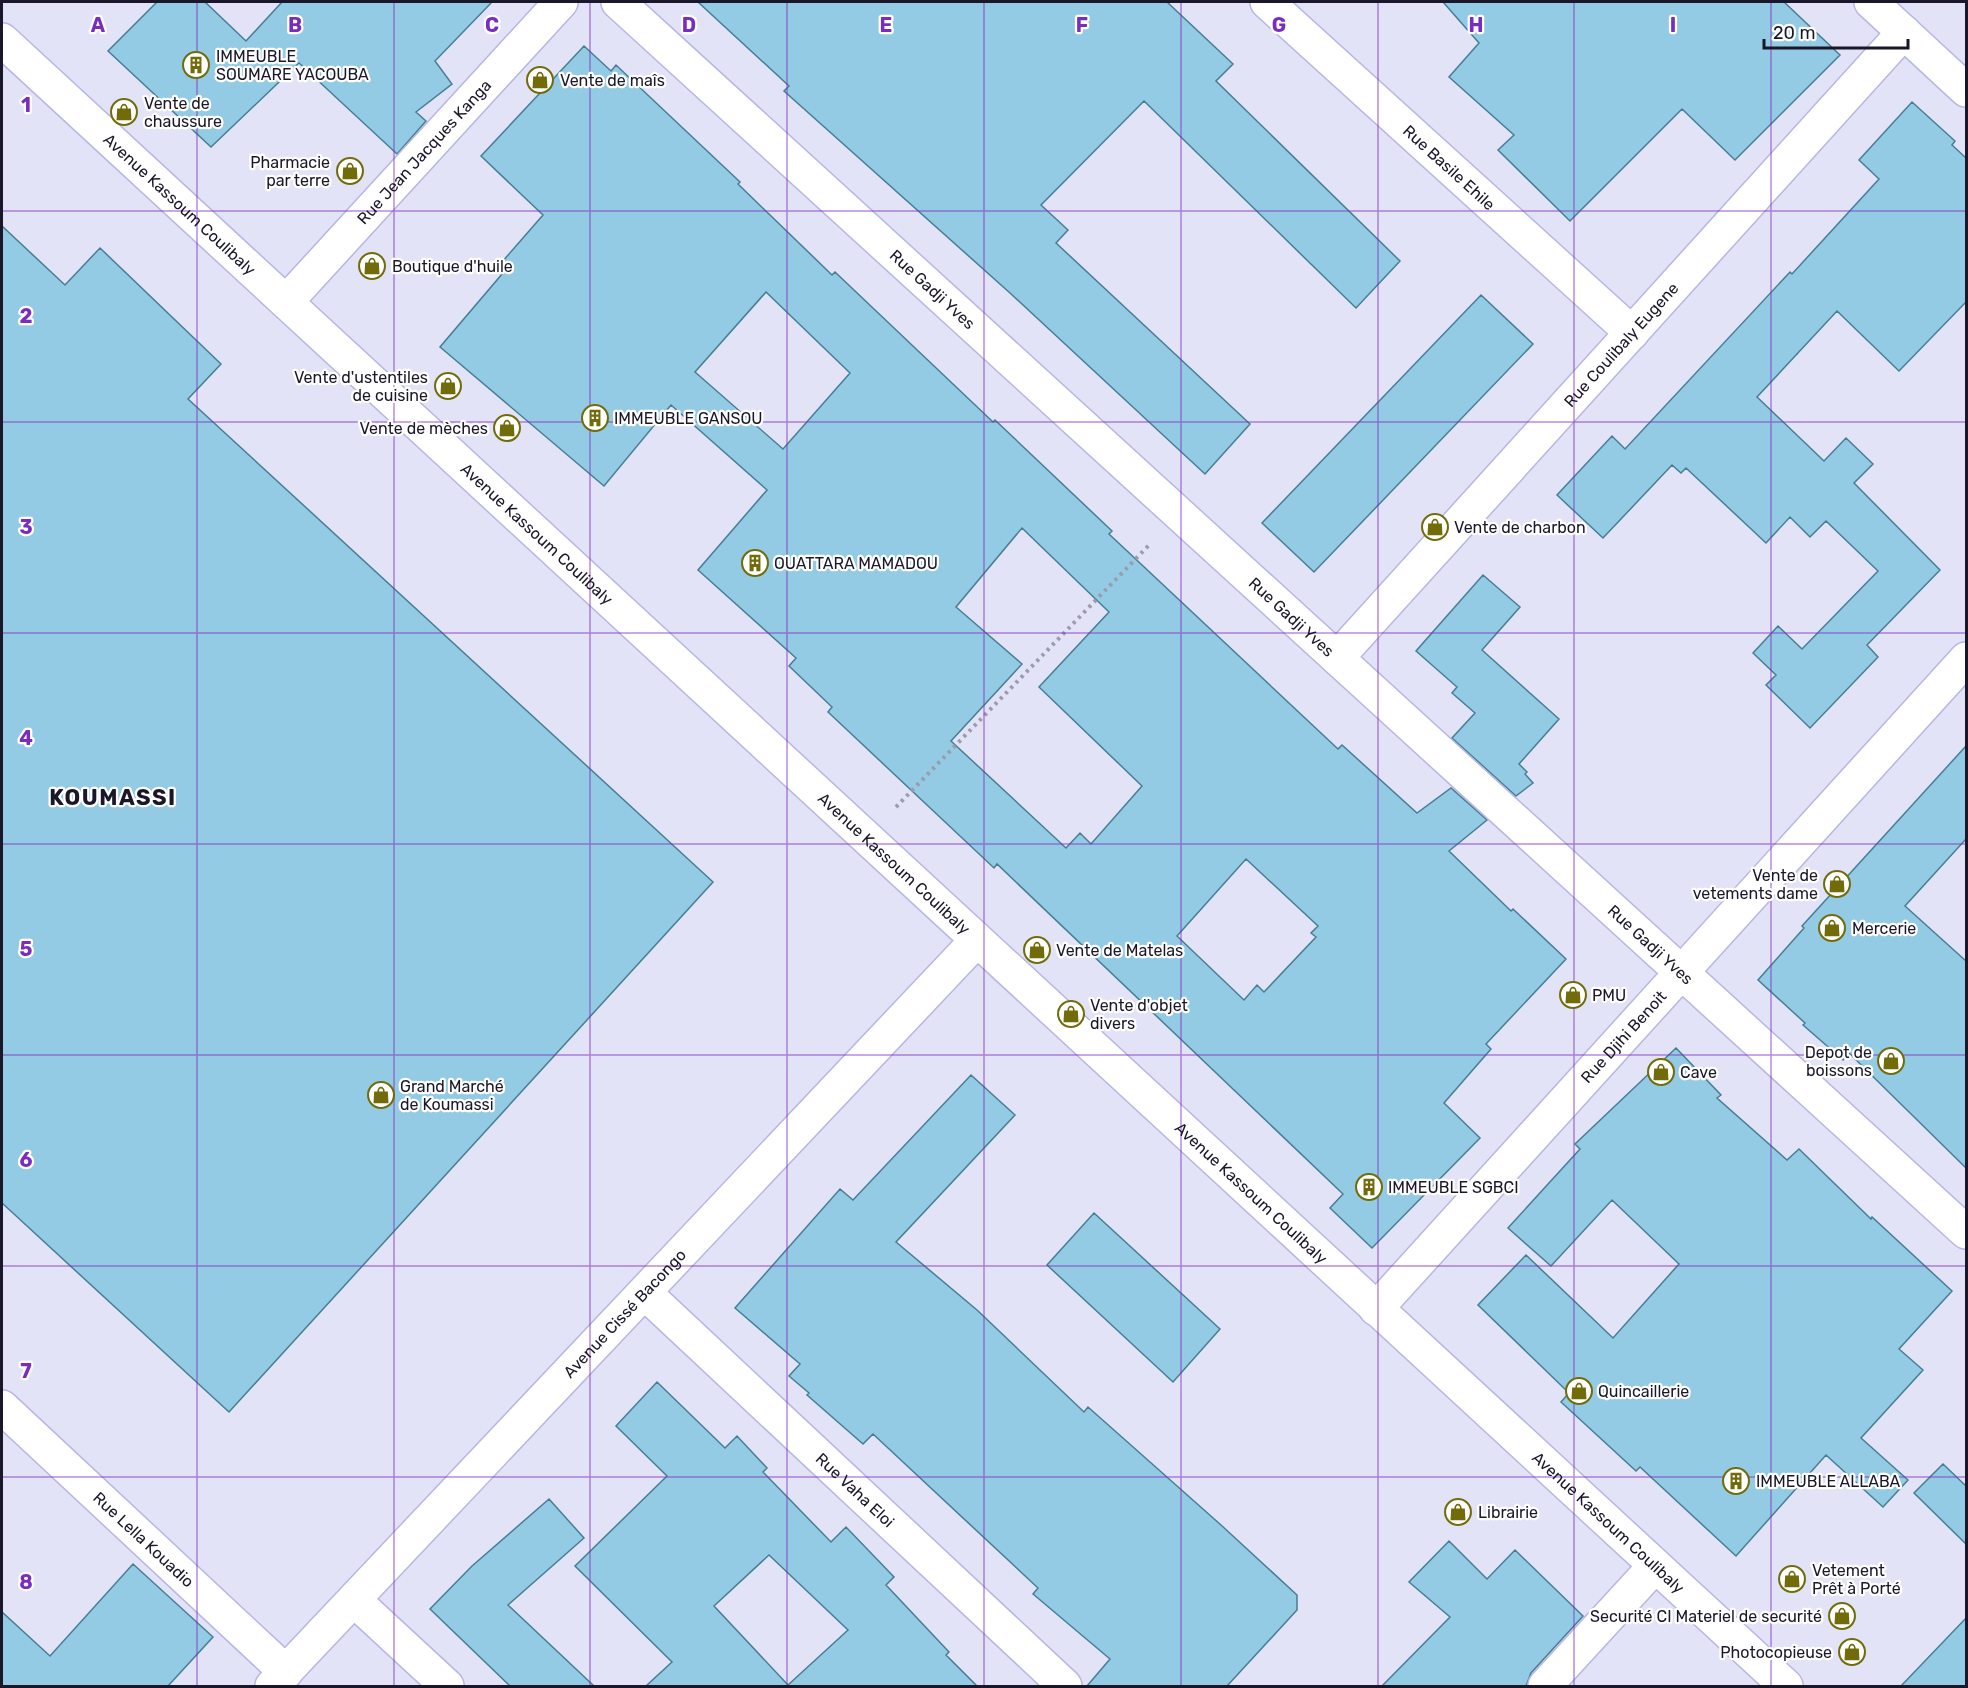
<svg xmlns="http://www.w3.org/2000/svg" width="1968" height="1688" font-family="Rubik,sans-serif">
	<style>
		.building { fill: #92cbe3; stroke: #477e94; stroke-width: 1.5; fill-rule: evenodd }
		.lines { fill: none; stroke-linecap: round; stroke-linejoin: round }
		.minor-casing { stroke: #b7b6e6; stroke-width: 36 }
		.path { stroke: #9c9bae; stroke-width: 4; stroke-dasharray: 3 4.5; stroke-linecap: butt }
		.minor { stroke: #fff; stroke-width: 33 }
		.grid { fill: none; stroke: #7b2cbf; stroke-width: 1.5; stroke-opacity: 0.55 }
		.labels { text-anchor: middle; stroke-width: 4.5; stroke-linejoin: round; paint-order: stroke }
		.poi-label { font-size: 16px; fill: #191729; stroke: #fff; text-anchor: start }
		.street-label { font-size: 16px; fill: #191729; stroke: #fff }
		.district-label { font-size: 22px; font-weight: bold; letter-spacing: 1.5px; fill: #191729; stroke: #fff }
		.grid-label { font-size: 20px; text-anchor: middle; font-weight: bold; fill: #7b2cbf; stroke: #fff; stroke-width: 4.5; stroke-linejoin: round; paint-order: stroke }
	</style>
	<rect width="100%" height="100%" fill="#e3e3f7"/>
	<path class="building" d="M157,2H205L246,41L282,2H492L435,61L452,84L416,112L426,121L397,154L299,63L211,147L108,51Z
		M698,2H1167L1233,64L1216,81L1400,261L1356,308L1144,101L1041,205L1068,230L1056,243L1250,424L1205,474L1010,293L784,91L789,86Z
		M1443,2H1784L1840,55L1735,160L1682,109L1570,221L1498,150L1514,135L1449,77L1479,43Z
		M584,46L611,71L616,65L740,182L738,184L832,275L835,272L993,422L995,420L1112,531L1109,534L1338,749L1342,745L1417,813L1451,788L1487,820L1449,851L1511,911L1513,909L1566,959L1486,1044L1491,1049L1444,1103L1480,1138L1372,1248L1330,1208L1343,1194L997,864L994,868L828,712L832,707L789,666L796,658L698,570L767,490L671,405L604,486L440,347L508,267L502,262L543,215L481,156ZM766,292L850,373L783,449L695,372ZM1022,528L1109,612L1039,687L1142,786L1091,844L1080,833L1066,848L951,741L1022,664L956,607ZM1246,859L1318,926L1311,933L1316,937L1264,992L1257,985L1244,1000L1177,936Z
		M1912,102L1955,141L1952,145L1966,158V302L1899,371L1837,311L1757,397L1824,461L1846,438L1873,464L1854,483L1940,570L1867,645L1878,657L1810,728L1766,685L1776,675L1753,653L1778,626L1802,649L1878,571L1826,521L1810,537L1790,517L1766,543L1686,468L1681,473L1672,465L1603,538L1557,495L1612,436L1625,449L1790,272L1792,274L1879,179L1859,160Z
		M2,226L65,285L100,248L221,364L188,399L713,882L229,1412L2,1203Z
		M1481,295L1533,344L1314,572L1262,523Z
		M1483,575L1520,607L1482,650L1559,719L1519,764L1527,772L1525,774L1533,783L1516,796L1452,738L1475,713L1452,693L1457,687L1416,651Z
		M1966,746V839L1905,906L1966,961V1168L1849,1053L1843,1060L1803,1025L1805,1023L1758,980L1804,928L1802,926Z
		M1676,1048L1721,1095L1717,1098L1787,1160L1799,1149L1871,1219L1872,1217L1952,1291L1899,1349L1923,1370L1861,1438L1908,1480L1883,1507L1826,1455L1736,1556L1640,1467L1636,1471L1561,1402L1569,1393L1478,1305L1526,1255L1613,1338L1679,1264L1612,1200L1551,1266L1508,1228L1580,1149L1575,1144Z
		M971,1075L1015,1115L896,1242L977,1310L1084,1412L1088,1407L1221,1525L1297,1595V1610L1227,1686H1087L1110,1659L1033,1594L1038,1588L873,1434L863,1444L807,1395L809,1393L789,1376L800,1364L735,1308L840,1189L853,1200Z
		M1094,1213L1220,1329L1173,1382L1047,1265Z
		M657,1382L725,1448L737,1436L767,1468L763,1472L831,1542L846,1527L894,1577L886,1585L949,1652L946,1655L977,1686H646L672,1662L575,1566L667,1476L616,1426ZM769,1555L848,1630L788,1685L714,1606Z
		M1943,1464L1966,1486V1544L1914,1493Z
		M549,1499L584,1538L508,1605L594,1686H510L430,1609L472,1566Z
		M1449,1541L1487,1579L1515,1550L1583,1616L1531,1673L1526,1686H1382L1450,1617L1409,1582Z
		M133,1564L213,1637L168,1686H2V1612L50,1656Z
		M1966,1618V1686H1901Z"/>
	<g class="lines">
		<defs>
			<g id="minor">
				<path id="s1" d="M618,2L1966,1232"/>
				<path id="s2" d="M1267,2L1632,333"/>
				<path d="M1871,2L1966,90"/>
				<path id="s3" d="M2,40L1786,1686"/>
				<path id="s4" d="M286,302L561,2"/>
				<path id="s5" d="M1337,658L1904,32"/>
				<path id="s6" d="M645,1293L1065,1686"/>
				<path id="s7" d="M1376,1309L1966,659"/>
				<path id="s8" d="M2,1407L286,1672"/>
				<path d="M354,1600L447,1686"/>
				<path id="s9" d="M272,1686L977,940"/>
				<path d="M1545,1686L1655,1566"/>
			</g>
		</defs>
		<use href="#minor" class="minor-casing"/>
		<path class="path" d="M896,807L1151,543"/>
		<use href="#minor" class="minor"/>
	</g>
	<path class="grid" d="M197,2V1686M394,2V1686M590,2V1686M787,2V1686M984,2V1686M1181,2V1686M1378,2V1686M1574,2V1686M1771,2V1686M2,211H1966M2,422H1966M2,633H1966M2,844H1966M2,1055H1966M2,1266H1966M2,1477H1966"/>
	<defs>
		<symbol id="building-ring" viewBox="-11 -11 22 22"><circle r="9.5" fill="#fff" stroke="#716c09" stroke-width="1.5"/><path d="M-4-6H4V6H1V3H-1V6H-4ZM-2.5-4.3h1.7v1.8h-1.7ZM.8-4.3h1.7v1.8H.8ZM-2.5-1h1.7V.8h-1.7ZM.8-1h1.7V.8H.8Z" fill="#716c09"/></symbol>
		<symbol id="shop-ring" viewBox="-11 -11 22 22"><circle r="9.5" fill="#fff" stroke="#716c09" stroke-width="1.5"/><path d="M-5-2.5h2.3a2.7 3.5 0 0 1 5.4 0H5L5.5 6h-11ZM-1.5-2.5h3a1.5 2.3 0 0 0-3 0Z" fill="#716c09"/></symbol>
	</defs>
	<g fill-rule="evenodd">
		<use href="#building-ring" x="181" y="50" width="30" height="30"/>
		<use href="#shop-ring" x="525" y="65" width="30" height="30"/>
		<use href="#shop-ring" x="109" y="97" width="30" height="30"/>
		<use href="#shop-ring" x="335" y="156" width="30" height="30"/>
		<use href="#shop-ring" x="357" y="251" width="30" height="30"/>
		<use href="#shop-ring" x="433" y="371" width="30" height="30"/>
		<use href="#building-ring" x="580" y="403" width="30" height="30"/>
		<use href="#shop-ring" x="492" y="413" width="30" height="30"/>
		<use href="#shop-ring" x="1420" y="512" width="30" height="30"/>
		<use href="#building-ring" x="740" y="548" width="30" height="30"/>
		<use href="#shop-ring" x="1822" y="869" width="30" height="30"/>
		<use href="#shop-ring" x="1817" y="913" width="30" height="30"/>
		<use href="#shop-ring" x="1022" y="935" width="30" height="30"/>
		<use href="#shop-ring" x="1558" y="980" width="30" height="30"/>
		<use href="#shop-ring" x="1056" y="999" width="30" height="30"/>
		<use href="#shop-ring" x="1876" y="1046" width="30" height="30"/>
		<use href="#shop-ring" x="1646" y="1057" width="30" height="30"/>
		<use href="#shop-ring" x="366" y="1080" width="30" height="30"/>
		<use href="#building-ring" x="1354" y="1172" width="30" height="30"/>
		<use href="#shop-ring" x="1564" y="1376" width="30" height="30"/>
		<use href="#building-ring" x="1721" y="1466" width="30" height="30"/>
		<use href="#shop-ring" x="1443" y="1497" width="30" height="30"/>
		<use href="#shop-ring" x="1777" y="1564" width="30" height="30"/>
		<use href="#shop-ring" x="1827" y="1601" width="30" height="30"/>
		<use href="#shop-ring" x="1837" y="1637" width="30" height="30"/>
	</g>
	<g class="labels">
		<g class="poi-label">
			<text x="216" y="62">IMMEUBLE<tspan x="216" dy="18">SOUMARE YACOUBA</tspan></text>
			<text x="560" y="86">Vente de maîs</text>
			<text x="144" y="109">Vente de<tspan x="144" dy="18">chaussure</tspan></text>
			<text x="330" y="168" text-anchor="end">Pharmacie<tspan x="330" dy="18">par terre</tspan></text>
			<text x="392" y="272">Boutique d'huile</text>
			<text x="428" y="383" text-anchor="end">Vente d'ustentiles<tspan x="428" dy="18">de cuisine</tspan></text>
			<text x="614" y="424">IMMEUBLE GANSOU</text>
			<text x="488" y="434" text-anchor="end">Vente de mèches</text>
			<text x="1454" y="533">Vente de charbon</text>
			<text x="774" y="569">OUATTARA MAMADOU</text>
			<text x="1818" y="881" text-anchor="end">Vente de<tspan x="1818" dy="18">vetements dame</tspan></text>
			<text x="1852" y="934">Mercerie</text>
			<text x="1056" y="956">Vente de Matelas</text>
			<text x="1592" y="1001">PMU</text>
			<text x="1090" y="1011">Vente d'objet<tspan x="1090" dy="18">divers</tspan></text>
			<text x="1872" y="1058" text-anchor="end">Depot de<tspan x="1872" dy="18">boissons</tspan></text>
			<text x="1680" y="1078">Cave</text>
			<text x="400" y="1092">Grand Marché<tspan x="400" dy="18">de Koumassi</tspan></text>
			<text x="1388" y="1193">IMMEUBLE SGBCI</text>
			<text x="1598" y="1397">Quincaillerie</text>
			<text x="1756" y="1487">IMMEUBLE ALLABA</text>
			<text x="1478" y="1518">Librairie</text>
			<text x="1812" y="1576">Vetement<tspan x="1812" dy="18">Prêt à Porté</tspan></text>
			<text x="1822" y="1622" text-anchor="end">Securité CI Materiel de securité</text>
			<text x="1832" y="1658" text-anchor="end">Photocopieuse</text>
		</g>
		<g class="street-label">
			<text dy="6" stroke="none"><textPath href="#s4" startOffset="204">Rue Jean Jacques Kanga</textPath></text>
			<text dy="6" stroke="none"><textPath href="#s2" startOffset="246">Rue Basile Ehile</textPath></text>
			<text dy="6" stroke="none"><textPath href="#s3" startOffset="242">Avenue Kassoum Coulibaly</textPath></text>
			<text dy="6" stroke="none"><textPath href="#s1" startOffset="426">Rue Gadji Yves</textPath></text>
			<text dy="6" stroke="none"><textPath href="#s5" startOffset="423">Rue Coulibaly Eugene</textPath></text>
			<text dy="6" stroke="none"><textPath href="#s3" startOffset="728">Avenue Kassoum Coulibaly</textPath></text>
			<text dy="6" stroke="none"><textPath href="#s1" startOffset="912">Rue Gadji Yves</textPath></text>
			<text dy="6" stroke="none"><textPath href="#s3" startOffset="1214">Avenue Kassoum Coulibaly</textPath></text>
			<text dy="6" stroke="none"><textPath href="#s1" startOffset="1398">Rue Gadji Yves</textPath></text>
			<text dy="6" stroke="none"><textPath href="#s7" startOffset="368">Rue Djihi Benoit</textPath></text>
			<text dy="6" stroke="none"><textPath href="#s3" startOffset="1700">Avenue Kassoum Coulibaly</textPath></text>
			<text dy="6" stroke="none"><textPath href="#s9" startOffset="513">Avenue Cissé Bacongo</textPath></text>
			<text dy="6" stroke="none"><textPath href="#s6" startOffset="288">Rue Vaha Eloi</textPath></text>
			<text dy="6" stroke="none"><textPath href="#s3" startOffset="2186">Avenue Kassoum Coulibaly</textPath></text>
			<text dy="6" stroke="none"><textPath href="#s8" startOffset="194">Rue Lella Kouadio</textPath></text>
		</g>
		<g class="district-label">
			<text x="113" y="805">KOUMASSI</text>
		</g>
	</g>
	<g class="grid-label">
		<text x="98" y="32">A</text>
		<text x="295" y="32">B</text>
		<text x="492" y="32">C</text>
		<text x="689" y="32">D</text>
		<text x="886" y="32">E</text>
		<text x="1082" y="32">F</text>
		<text x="1279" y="32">G</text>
		<text x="1476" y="32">H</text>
		<text x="1673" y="32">I</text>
		<text x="26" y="112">1</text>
		<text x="26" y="323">2</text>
		<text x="26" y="534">3</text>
		<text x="26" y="745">4</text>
		<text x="26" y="956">5</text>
		<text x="26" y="1167">6</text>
		<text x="26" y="1378">7</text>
		<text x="26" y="1589">8</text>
	</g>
	<rect width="1968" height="1688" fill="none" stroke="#191729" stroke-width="6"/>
	<path d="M1764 39v9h144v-9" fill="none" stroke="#191729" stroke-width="3"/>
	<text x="1773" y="39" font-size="18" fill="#191729" stroke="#ffffff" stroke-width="4.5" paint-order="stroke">20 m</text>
</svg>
